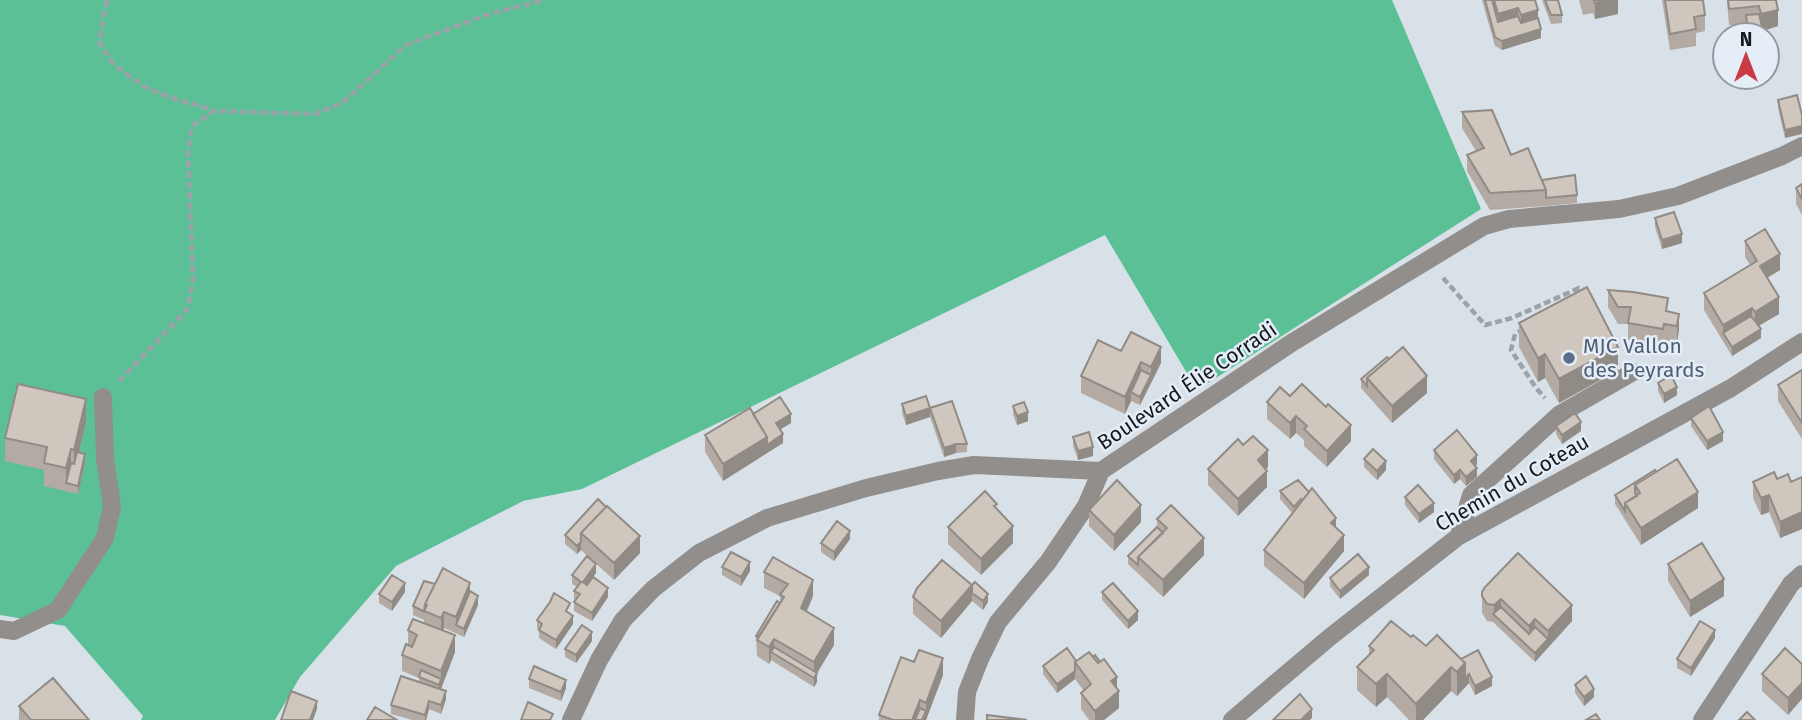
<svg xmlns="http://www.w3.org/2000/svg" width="1802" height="720" font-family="'Fira Sans',sans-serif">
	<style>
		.forest { fill: #5cc097 }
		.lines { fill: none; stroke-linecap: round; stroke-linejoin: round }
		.path { stroke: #9ca2a9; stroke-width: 4.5; stroke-dasharray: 7 3.5; stroke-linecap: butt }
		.minor { stroke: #928e8b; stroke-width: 18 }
		.wall { fill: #b2aaa3 }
		.shaded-wall { fill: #918b85 }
		.building { fill: #cfc6be; stroke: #918b85; stroke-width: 2 }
		.service-dot { fill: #5c6f8a; stroke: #e5edf6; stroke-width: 2.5 }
		.labels { text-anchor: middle; stroke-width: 5; stroke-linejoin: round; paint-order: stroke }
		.service-label { font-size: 21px; fill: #4e5e75; stroke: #e5edf6; text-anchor: start }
		.street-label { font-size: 21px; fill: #171a1d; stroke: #e5edf6 }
	</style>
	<rect width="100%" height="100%" fill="#d8e0e8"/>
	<path class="forest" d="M0,0H1392L1481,209L1197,390L1105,235L582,489L523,501L396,566L300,677L275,720H141L143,716L65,626L0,615Z"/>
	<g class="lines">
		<path class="path" d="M107,0L99,42L114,65L145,87L172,98L213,110
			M1443,278L1485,325L1512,318L1579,288L1584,290L1583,294
			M1524,329L1515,334L1511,350L1536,388L1545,398
			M119,381L187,310L193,281L188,151L192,126L214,111L315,114L342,103L406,45L486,15L544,0"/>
		<path class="minor" d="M1459,536L1471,495L1560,414L1633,372
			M0,629L14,631L58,610L105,538L112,506L105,458L103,397
			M571,720L599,660L623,620L653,589L699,553L767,518L866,488L938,471L974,465L1101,471L1293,342L1484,226L1509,219L1619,209L1678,196L1782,156L1802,146
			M965,720L967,692L980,659L998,622L1048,562L1086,506L1101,471
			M1232,720L1330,637L1459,536L1731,388L1802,342
			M1702,720L1791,584L1802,574"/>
	</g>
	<path class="wall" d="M1482,0H1535L1541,38L1502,50L1495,46Z
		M1542,0H1558L1562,15V23L1551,24Z
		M1579,0H1618V14L1595,19L1593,13L1583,15Z
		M1662,0H1703L1705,15V31L1696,33V46L1670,50Z
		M1727,0H1776L1778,26L1762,31V35H1747L1746,24L1729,25Z
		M1797,95L1785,138L1778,108V100Z
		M1462,112L1542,180L1577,195V203L1546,206L1490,210L1467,171V155L1476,151L1462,128Z
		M1802,184V215L1796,204V188Z
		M1655,218L1682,243L1662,249L1655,227Z
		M1745,241L1780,270L1767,278L1779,314L1758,326L1761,338L1732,356L1704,310V293L1750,265L1745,257Z
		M1608,290L1668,312L1679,314L1677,343L1664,340L1663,346L1628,340V324H1618L1608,307Z
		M1519,323L1618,370L1559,403L1545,378L1538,382L1519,347Z
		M1121,351L1161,363L1140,405L1131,401L1125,414L1081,393V376Z
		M1389,359L1427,393L1392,423L1361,388V379Z
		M1802,370V439L1778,401V385Z
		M1658,383L1677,395L1664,403L1658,391Z
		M1290,396L1351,441L1327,467L1304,446V440L1296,433L1290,439L1267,419V402Z
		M902,404L930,417L906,425L902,413Z
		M1013,406L1028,421L1017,425L1013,415Z
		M930,408L967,444V452L956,453L944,457L930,417Z
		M753,414L791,423L780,429L783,443L723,481L705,452V435Z
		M1691,418L1723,441L1707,450L1691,426Z
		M86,423L79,453L85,463L78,494L44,486V470L5,461V438Z
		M1556,426L1581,431L1562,444L1556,434Z
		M1073,437L1093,456L1078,460L1073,446Z
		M1434,450L1477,464L1475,466L1477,477L1466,486L1460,479L1454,484L1434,459Z
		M1364,459L1386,470L1377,480L1364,467Z
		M1268,467L1266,469L1267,487L1238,516L1208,485V469Z
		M1655,470L1698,508L1641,545L1615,504V495Z
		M1802,477V529L1780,538L1769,512L1761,515L1753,498V482L1777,479L1791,482Z
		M1298,480L1336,528L1344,551L1304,599L1264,566V550L1292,513L1280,499V491Z
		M1405,497L1434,512L1419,523L1405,505Z
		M598,499L640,553L614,580L581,550L577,554L565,544V535Z
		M997,510L1013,543L981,575L948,544V527Z
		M1089,510L1141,522L1114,551L1089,526Z
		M1157,519L1204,555L1163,597L1128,564V556L1157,527Z
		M850,539L834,561L821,552V543Z
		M942,560L988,602L983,610L972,601L941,638L913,614V597Z
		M1668,564L1724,596L1690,617L1668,581Z
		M722,567L750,571L741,586L722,575Z
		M764,572L813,596L807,611L834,645L817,673V682L814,687L771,660L769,664L757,656L756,636L780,603V596L764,588Z
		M596,573L593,577L608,597L592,621L574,611V602L576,600L574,599V591L577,587L572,584V575Z
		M1369,575L1340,599L1330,586V578Z
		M435,584L470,591L478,605L464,637L444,628L443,630L455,652L441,689L446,699L441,714L429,709L426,720H412L391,714V705L419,682V678L402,671V655L408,645V630L424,623V620L413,615V606Z
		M405,592L392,611L379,603V594Z
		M1102,592L1138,620L1128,629L1102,600Z
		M1482,592L1572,621L1535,662L1493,622L1487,621L1482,613Z
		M570,612L569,613L573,624L556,649L539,638V630L537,629V620Z
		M1411,637L1426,646L1461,659L1492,686L1475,695L1469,683L1457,696L1451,691L1423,720H1409L1387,697L1376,707L1357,690V667L1369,655V646Z
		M1715,638L1691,676L1677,668V659Z
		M592,641L576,663L565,657V649Z
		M1076,661L1117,689L1119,708L1104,720H1089L1081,709V693L1084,691L1075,679L1057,693L1043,674V666Z
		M914,662L943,675L926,720H879V715Z
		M1802,664L1788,715L1762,691V674Z
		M529,679L566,688L561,701L529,688Z
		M1575,685L1594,697L1584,706L1575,693Z
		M19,706L89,720H19Z"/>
	<path class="shaded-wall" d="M1607,0H1618V14L1595,19V3Z
		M1518,8V24L1498,30V14Z
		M1538,10V27L1521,32V15Z
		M1778,10V26L1762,31V27H1761V14Z
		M1541,29V38L1502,50V41Z
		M1776,57V66L1767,68V60Z
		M1802,126V134L1785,138V130Z
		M1682,234V243L1662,249V240Z
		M1780,254V270L1760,282V266Z
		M1779,297V314L1755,328V312Z
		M1752,308V324L1723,333V325Z
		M1679,314V330L1677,343V326Z
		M1761,329V338L1732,356V347Z
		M1161,347V363L1140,405V397L1151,375V367Z
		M1618,347V370L1559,403V379Z
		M1545,354V378L1538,382V358Z
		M1141,362V379L1131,392V401L1125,414V397Z
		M1427,376V393L1392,423V406Z
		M1677,387V395L1664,403V394Z
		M86,399V423L74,473V450Z
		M930,408V417L906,425V416Z
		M1028,412V421L1017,425V416Z
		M791,414V423L776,432V423Z
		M1296,416V433L1290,439V423Z
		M1581,422V431L1562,444V435Z
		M1351,425V441L1327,467V451Z
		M1723,432V441L1707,450V441Z
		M783,434V443L767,453V445Z
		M767,437V453L723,481V464Z
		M956,444V453L944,457V448Z
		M1093,447V456L1078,460V451Z
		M71,449V472L66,483V468Z
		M1268,450V467L1258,476V460Z
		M85,454V463L78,494V486Z
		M1477,455V464L1471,470V461Z
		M1386,461V470L1377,480V471Z
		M1477,468V477L1466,486V477Z
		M1460,470V479L1454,484V475Z
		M1267,471V487L1238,516V499Z
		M1698,492V508L1641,545V528Z
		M1769,495V512L1761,515V498Z
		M1434,503V512L1419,523V514Z
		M1141,505V522L1114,551V535Z
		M1802,512V529L1780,538V522Z
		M1336,518V534L1331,523Z
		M1013,526V543L981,575V559Z
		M850,531V539L834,561V552Z
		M1344,535V551L1304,599V583Z
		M640,536V553L614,580V563Z
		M1204,538V555L1163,597V580Z
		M581,542V550L577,554V546Z
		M750,562V571L741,586V577Z
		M596,564V573L583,590V582Z
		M1369,567V575L1340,599V591Z
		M1724,579V596L1690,617V601Z
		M813,580V596L801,624V608Z
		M405,583V592L392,611V602Z
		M470,583V600L456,625V617Z
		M972,585V601L941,638V621Z
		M608,588V597L592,621V613Z
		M988,594V602L983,610V601Z
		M478,596V605L464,637V629Z
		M1501,599V616L1494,615V605Z
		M1572,605V621L1535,662V653L1548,639V631Z
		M1138,611V620L1128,629V621Z
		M444,612V628L441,634V618Z
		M573,616V624L556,649V640Z
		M1535,619V636L1529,642V626Z
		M834,628V645L817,673V682L814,687V662Z
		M1715,630V638L1691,676V668Z
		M592,632V641L576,663V655Z
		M455,635V652L439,694V685L441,679V671Z
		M774,639V654L771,652V660L769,664V647Z
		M943,658V675L926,720H922L926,711V703Z
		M1465,663L1469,674V683L1457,696V672Z
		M1451,667V691L1423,720H1416V704Z
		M1075,671V679L1057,693V684Z
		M1387,674V697L1376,707V684Z
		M1117,677V693L1119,691V708L1104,720H1095V711L1111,681Z
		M1492,677V686L1475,695V686Z
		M566,680V688L561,701V692Z
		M1802,683V699L1788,715V698Z
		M1594,689V697L1584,706V697Z
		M446,691V699L441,714V705Z
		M920,700V717L918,720H912Z
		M317,701V709L313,720H310Z
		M429,701V709L426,720H425V715Z
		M1312,709V718L1310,720H1301Z"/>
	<path class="building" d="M1485,0H1492L1498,22L1518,16L1521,23L1538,18L1541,29L1502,41L1495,37Z
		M1494,0H1535L1538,10L1521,15L1518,8L1498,14Z
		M1545,0H1558L1562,15H1551Z
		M1594,0H1607L1595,3Z
		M1665,0H1703L1705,15L1694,17L1696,29L1670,34Z
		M1728,0H1776L1778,10L1761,14L1759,6L1729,9Z
		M1759,14L1762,27L1748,30L1746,15Z
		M1774,51L1776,57L1767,60V53Z
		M1797,95L1802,115V126L1785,130L1778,100Z
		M1492,110L1511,155L1528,148L1546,190L1490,193L1467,155L1484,148L1462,112Z
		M1575,175L1577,195L1546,198V190L1542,180Z
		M1802,184V199L1796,188Z
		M1674,212L1682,234L1662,240L1655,218Z
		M1765,229L1780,254L1760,266L1779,297L1755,312L1752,308L1723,325L1704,293L1757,261L1745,241Z
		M1587,287L1618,347L1559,379L1545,354L1538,358L1519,323Z
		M1608,290L1633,292L1668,298L1666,311L1679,314L1677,326L1664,324L1663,329L1628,323L1631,307H1618Z
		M1751,316L1761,329L1732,347L1723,333Z
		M1131,332L1161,347L1151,367L1141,362L1125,397L1081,376L1098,340L1121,351Z
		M1403,347L1427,376L1392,406L1367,378Z
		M1387,357L1389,359L1367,378V386L1361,379Z
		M1141,370L1151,375L1140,397L1131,392Z
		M1802,370V423L1778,385Z
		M1671,375L1677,387L1664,394L1658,383Z
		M18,384L86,399L74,450L71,449L66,468L44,463L47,447L5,438Z
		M1302,384L1326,407L1328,404L1351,425L1327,451L1304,429L1307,426L1296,416L1290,423L1267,402L1280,387L1290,396Z
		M926,396L930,408L906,416L902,404Z
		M780,397L791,414L776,423L783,434L767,445V437L753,414Z
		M952,401L967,444H956L944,448L930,408Z
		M1024,402L1028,412L1017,416L1013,406Z
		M1709,406L1723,432L1707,441L1691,418Z
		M750,408L767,437L723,464L705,435Z
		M1575,413L1581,422L1562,435L1556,426Z
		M1457,430L1477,455L1471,461L1477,468L1466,477L1460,470L1454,475L1434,450Z
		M1089,432L1093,447L1078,451L1073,437Z
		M1253,436L1268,450L1258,460L1267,471L1238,499L1208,469L1238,439L1243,445Z
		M1373,449L1386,461L1377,471L1364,459Z
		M77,452L85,454L78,486L66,483L71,463L74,464Z
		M1677,459L1698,492L1641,528L1625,503L1640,493L1635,485Z
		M1655,470L1656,472L1635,485V493L1637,496L1625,503V511L1615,495Z
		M1774,472L1777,479L1788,474L1791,482L1802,477V512L1780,522L1769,495L1761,498L1753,482Z
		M1117,480L1141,505L1114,535L1089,510Z
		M1298,480L1309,492L1302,501L1301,499L1294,507L1280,491Z
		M1418,485L1434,503L1419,514L1405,497Z
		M1312,488L1336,518L1331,523L1344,535L1304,583L1264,550Z
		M985,491L997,504L994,506L1013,526L981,559L948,527Z
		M598,499L606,507L581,533V542L577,546L565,535Z
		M1171,505L1204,538L1163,580L1138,557L1167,528L1157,519Z
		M607,506L640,536L614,563L581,533Z
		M837,521L850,531L834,552L821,543Z
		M1157,527L1163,533L1138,557V565L1128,556Z
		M1702,543L1724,579L1690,601L1668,564Z
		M731,552L750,562L741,577L722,567Z
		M1518,553L1572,605L1548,631L1535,619L1529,626L1501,599L1494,605L1487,604L1482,596V592L1485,587Z
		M1358,554L1369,567L1340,591L1330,578Z
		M587,556L596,564L583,582L587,585L593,577L608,588L592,613L574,602L580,594L574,591L581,582L572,575Z
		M773,557L813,580L801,608L834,628L814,662L774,639L769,647L757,640L784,597L780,595L788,584L764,572Z
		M942,560L972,585L941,621L913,597L917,588Z
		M443,568L470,583L456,617L444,612L441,618L424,611L427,605L425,604Z
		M392,575L405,583L392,602L379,594Z
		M424,581L435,584L425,604L424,611L425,612L413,606Z
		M975,582L988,594L983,601L972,593V585Z
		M1113,583L1138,611L1128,621L1102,592Z
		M470,591L478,596L464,629L456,625Z
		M554,593L570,603L566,611L573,616L556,640L539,630L542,624L537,620L550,602Z
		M777,601L780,603L758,637L756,636Z
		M1501,607L1529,634L1535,627L1548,639L1535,653L1493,614Z
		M413,619L455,635L441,671L402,655L406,644L412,647L417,635L408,630Z
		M1391,621L1411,637L1413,635L1426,646L1437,635L1465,663L1457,672L1451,667L1416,704L1387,674L1376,684L1357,667L1374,650L1369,646Z
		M1700,621L1715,630L1691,668L1677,659Z
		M582,625L592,632L576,655L565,649Z
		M774,647L817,673L814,678L771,652Z
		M1067,648L1076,661L1075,662V671L1057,684L1043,666Z
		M1785,648L1802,664V683L1788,698L1762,674Z
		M919,650L943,658L926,703L920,700L912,720H893L879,715L901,657L914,662Z
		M1478,650L1492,677L1475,686L1469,674L1465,678V663L1461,659Z
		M1089,652L1098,663L1104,659L1117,677L1111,681L1119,691L1095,711L1081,693L1091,684L1075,662Z
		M1095,655L1100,662L1098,663L1093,657Z
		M534,666L566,680L561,692L529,679Z
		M421,670L441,679L439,685L419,677Z
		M401,676L446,691L441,705L429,701L425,715L391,705Z
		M1586,676L1594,689L1584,697L1575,685Z
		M53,678L89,720H31L19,706Z
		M291,691L317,701L310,720H281Z
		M1300,694L1312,709L1301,720H1273Z
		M528,702L553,714L550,720H521Z
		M375,707L397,720H367Z
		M920,708L926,711L922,720H915Z
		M1747,712L1755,720H1739Z
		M1596,714L1600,720H1586Z
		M987,715L1027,720H987Z"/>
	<circle class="service-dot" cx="1569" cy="358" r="7"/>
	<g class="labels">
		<g class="service-label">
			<text x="1583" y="353">MJC Vallon<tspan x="1583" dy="24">des Peyrards</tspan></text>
		</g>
		<g class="street-label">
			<text transform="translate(1187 386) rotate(-34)" y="7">Boulevard Élie Corradi</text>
			<text transform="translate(1512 483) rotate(-30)" y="7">Chemin du Coteau</text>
		</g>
	</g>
	<g transform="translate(1746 56)"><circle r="33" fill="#e5edf6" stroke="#93999f" stroke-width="2"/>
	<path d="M0-5L12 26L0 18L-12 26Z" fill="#ca3a44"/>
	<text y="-10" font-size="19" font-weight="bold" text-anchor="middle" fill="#171a1d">N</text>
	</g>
</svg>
